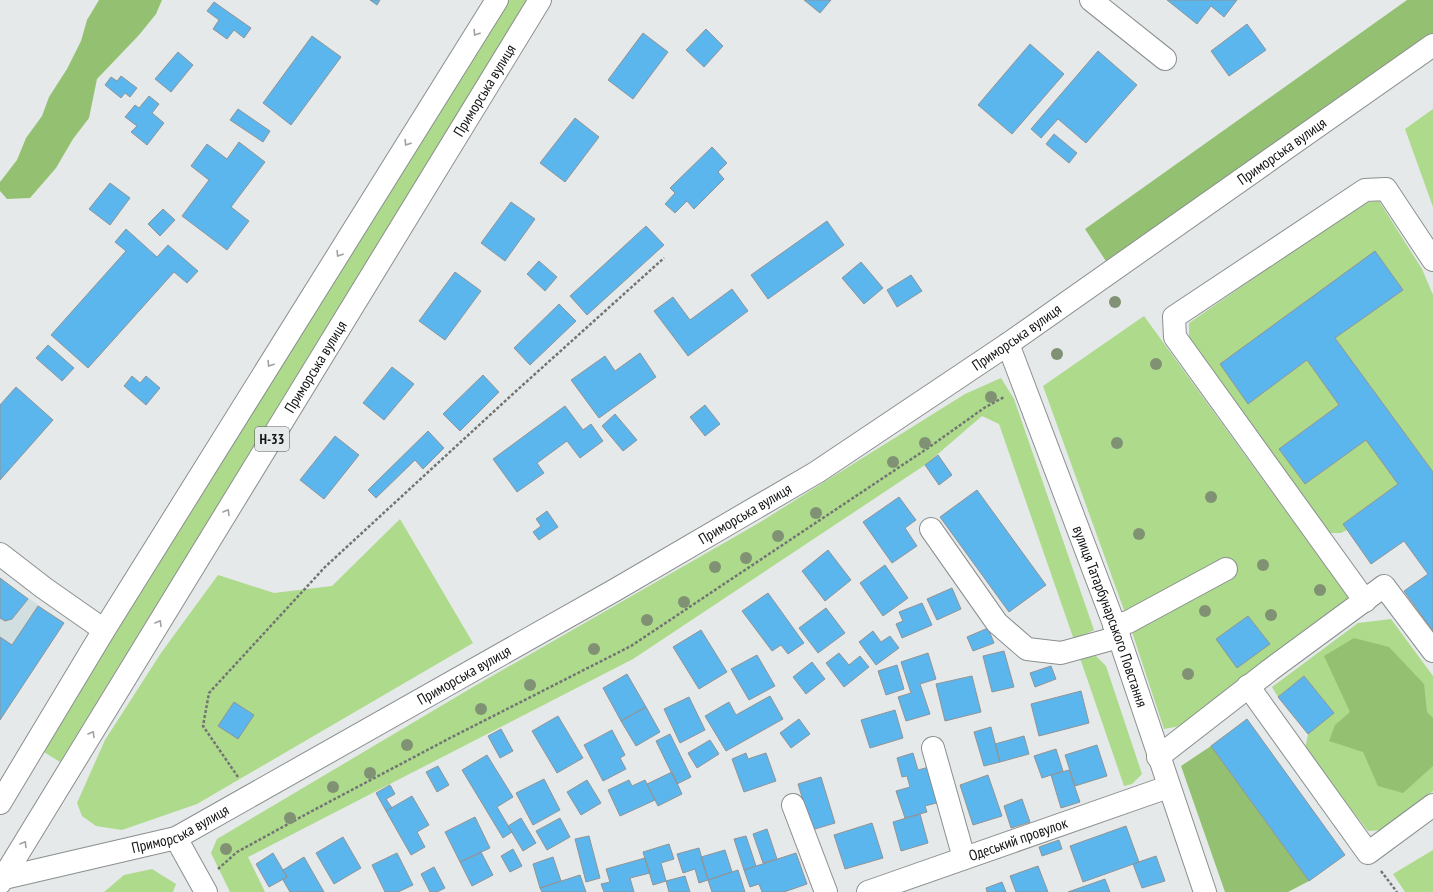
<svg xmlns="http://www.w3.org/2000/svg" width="1433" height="892" font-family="'PT Sans Narrow',sans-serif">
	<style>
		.built { fill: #d2dfe0 }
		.green { fill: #adda8b }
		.forest { fill: #94c171 }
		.building { fill: #5ab6ec; stroke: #919496 }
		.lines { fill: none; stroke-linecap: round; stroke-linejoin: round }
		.minor-casing { stroke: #8b8f8f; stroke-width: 24 }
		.major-casing { stroke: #8b8f8f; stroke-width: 24 }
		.path { stroke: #737575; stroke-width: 2.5; stroke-dasharray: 3 2; stroke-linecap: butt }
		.minor { stroke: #fff; stroke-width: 22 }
		.major { stroke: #fff; stroke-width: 22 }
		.tree { fill: #809273 }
		.oneway { stroke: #a0a0a0 }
		.labels { text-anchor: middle; stroke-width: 4; stroke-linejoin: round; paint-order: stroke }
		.shield { fill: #e5e9e9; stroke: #515252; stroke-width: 1 }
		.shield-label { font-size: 14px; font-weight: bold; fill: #111212 }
		.street-label { font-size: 15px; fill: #111212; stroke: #e5e9e9 }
	</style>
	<rect width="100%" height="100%" fill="#e5e9e9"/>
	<path class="built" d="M0,578L64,623L0,720Z"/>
	<path class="green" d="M505,0H528L60,762L39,749Z
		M1433,109V207L1405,129Z
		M1379,201L1422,269L1433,295V472L1335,338L1402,290L1375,252L1220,364L1248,404L1307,360L1339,405L1279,449L1305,484L1366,440L1398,484L1343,524L1347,530L1341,533H1330L1189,340V323L1362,203Z
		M1144,316L1350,600L1180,726L1164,729L1133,635L1043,386Z
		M1001,378L1014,399L1094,630L1074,640L999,424L982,416L925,465L633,659L248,857L265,892H230L211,853L217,839L473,687L757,524L965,394Z
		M400,519L473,643L197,804L122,830L96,826L82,816L77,803L105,740L161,653L218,575L274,593L332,586Z
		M1391,619L1433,676V791L1383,830L1368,831L1305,749L1308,734L1334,713L1304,676L1278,697L1272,687L1358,623Z
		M1096,656L1106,666L1142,774L1132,784L1124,786L1080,658Z
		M1433,850V892H1405L1393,874Z
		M152,869L176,884L173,892H104L124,875Z"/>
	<path class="forest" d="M99,0H162L156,14L139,35L97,79L89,118L73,139L56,168L30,198L7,199L0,191V182L17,160L26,138L42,116L49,97L67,69L81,41L87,20Z
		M1407,0H1433V34L1111,269L1085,229Z
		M1354,638L1389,647L1424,684L1427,712L1433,718V766L1403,793L1378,786L1363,752L1329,741L1335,725L1350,712L1324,656Z
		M1211,746L1309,881L1288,892H1225L1181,766Z"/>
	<path class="building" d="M370,0H380L377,5Z
		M804,0H831L820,13Z
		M1167,0H1237L1224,17L1211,6L1197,24Z
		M214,2L251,28L244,38L234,30L227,39L213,29L219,20L207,11Z
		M1247,24L1266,50L1229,76L1211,51Z
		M706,29L723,46L704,67L686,50Z
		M643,33L668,52L633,99L608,80Z
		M312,36L341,57L291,125L263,103Z
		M1030,44L1064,74L1012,134L978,105Z
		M1098,51L1137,85L1086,143L1058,119L1041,138L1031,129Z
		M178,52L193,65L171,92L155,79Z
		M121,76L137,88L130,97L125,93L121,98L105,85L111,77L117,81Z
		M149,96L159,104L152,113L164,123L147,145L131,132L137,126L125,117L135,105L139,108Z
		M238,109L270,131L263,142L230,120Z
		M575,118L599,137L565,182L540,163Z
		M1054,134L1077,153L1069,163L1046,144Z
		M239,142L265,162L231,207L249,221L227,250L182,216L209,180L191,166L207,144L227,159Z
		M712,147L727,163L718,172L724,179L694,209L687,201L675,213L665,204L675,193L670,188Z
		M110,183L130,198L110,225L89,209Z
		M511,202L535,219L505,261L481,243Z
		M163,209L175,220L160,236L148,224Z
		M827,221L844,245L768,299L751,275Z
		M646,226L664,245L587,315L570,296Z
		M126,229L157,257L168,245L198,271L187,283L174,272L88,368L51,335L126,251L115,242Z
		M1375,251L1403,290L1335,338L1433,472V631L1404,591L1428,574L1404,541L1371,564L1343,524L1398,484L1366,440L1305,484L1279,449L1339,405L1307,360L1248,404L1220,364Z
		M539,261L557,277L545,291L527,274Z
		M861,262L883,288L864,304L842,278Z
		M455,272L481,291L445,340L419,321Z
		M911,275L922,291L897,307L887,290Z
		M732,289L748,311L688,356L654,311L673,297L690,320Z
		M559,304L576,321L530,365L514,348Z
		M48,345L74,368L62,381L36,358Z
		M640,353L656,377L599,418L571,380L605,356L615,371Z
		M392,367L414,384L384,420L363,403Z
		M483,375L499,392L460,431L443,414Z
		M132,376L140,383L146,376L160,388L146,405L124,386Z
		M16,387L53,420L0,480V405Z
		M705,405L720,424L705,436L690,417Z
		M565,406L583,430L591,424L603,441L580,458L567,441L537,463L544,473L517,492L493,459Z
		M615,414L637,440L623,451L602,426Z
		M428,431L444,448L423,469L415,460L376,498L368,490Z
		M335,436L359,455L324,499L300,480Z
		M938,455L952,475L939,485L925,465Z
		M977,490L1046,585L1009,612L940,517Z
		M899,497L916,520L905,528L917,546L892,563L863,522Z
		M547,511L558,527L539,540L533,532L541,526L536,519Z
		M828,550L851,580L825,601L802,571Z
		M885,565L908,598L883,616L860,583Z
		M0,578L28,599L12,619L5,621L0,618Z
		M952,588L961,609L937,620L927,599Z
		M768,593L804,643L788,654L781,645L772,651L742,611Z
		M922,603L932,625L902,638L896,624L903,621L899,612Z
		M38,606L64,623L0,720V637L12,645Z
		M826,608L845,633L818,653L799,628Z
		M1248,616L1270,644L1237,668L1216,639Z
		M988,628L994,643L973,651L967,637Z
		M701,630L727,672L699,689L673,647Z
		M873,631L881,642L890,636L899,648L876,665L859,642Z
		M1004,651L1014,687L992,692L983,656Z
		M839,653L849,665L860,656L869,667L844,687L826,663Z
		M928,653L936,679L920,684L930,714L906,721L898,697L911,693L901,662Z
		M757,655L775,686L749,700L731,669Z
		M812,662L825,679L806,694L793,677Z
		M897,665L904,689L886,695L878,671Z
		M1051,666L1056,679L1035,687L1030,673Z
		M627,674L646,707L621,721L603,688Z
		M972,676L981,712L945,721L936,684Z
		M1304,676L1334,713L1308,734L1278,697Z
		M1081,691L1089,723L1039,736L1031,704Z
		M770,696L783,719L726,751L705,716L729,702L736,715Z
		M689,697L705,730L680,743L664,709Z
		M234,702L254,715L238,739L218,726Z
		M646,707L660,732L636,746L621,721Z
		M895,710L903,738L870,748L861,720Z
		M558,716L583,758L557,773L532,731Z
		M799,719L810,734L791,748L780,733Z
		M1247,719L1345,855L1309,881L1211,746Z
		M991,727L1000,762L984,766L974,732Z
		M501,729L513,751L500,758L488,736Z
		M612,730L625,755L620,758L626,769L603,781L584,745Z
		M670,734L691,777L677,784L656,741Z
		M1024,736L1029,754L1000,762L995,744Z
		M710,740L719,754L697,768L688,753Z
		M1097,745L1107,776L1075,786L1065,755Z
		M1056,749L1063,771L1042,778L1034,756Z
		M746,753L748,759L766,753L776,781L744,792L732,759Z
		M913,753L918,770L929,767L940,802L925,806L927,812L905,818L896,791L910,787L907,776L902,777L897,758Z
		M487,755L513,797L497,807L512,832L503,838L462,770Z
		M438,766L449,785L437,792L426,772Z
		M1069,770L1080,802L1061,808L1051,775Z
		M672,772L682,794L658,806L647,784Z
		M988,775L1002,816L973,825L960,785Z
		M821,777L835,823L812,830L798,784Z
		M544,779L560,810L533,825L516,793Z
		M587,780L601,803L581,815L567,792Z
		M629,780L632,786L645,780L655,800L620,816L608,790Z
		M390,785L395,794L386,799L392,808L386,811L376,793Z
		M412,796L429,825L417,832L425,847L411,855L386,811Z
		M1022,799L1030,822L1011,828L1004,806Z
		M920,814L928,843L901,851L893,822Z
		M475,817L490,848L460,862L445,832Z
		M521,818L536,843L523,851L508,826Z
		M560,818L570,837L547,850L536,831Z
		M872,823L883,858L845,869L834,835Z
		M1126,826L1139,862L1083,882L1070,846Z
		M767,829L777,859L763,863L753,834Z
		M589,836L600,878L586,882L575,839Z
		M746,836L756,866L744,870L734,839Z
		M343,837L361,868L334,884L316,853Z
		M1059,840L1062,849L1042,856L1039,847Z
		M669,844L674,859L661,863L666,881L653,885L643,852Z
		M699,848L708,880L699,883L695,869L683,873L677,854Z
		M513,849L522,866L510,872L501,856Z
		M725,850L732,872L708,880L701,857Z
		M481,852L493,875L472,886L460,862Z
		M273,853L287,877L269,887L256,864Z
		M397,853L413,885L398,892H385L372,865Z
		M796,853L807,884L784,892H762L759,884L750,887L744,870Z
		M1156,856L1165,881L1142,888L1133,864Z
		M304,857L324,892H290L283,880L287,877L283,870Z
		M553,857L561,881L540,888L533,864Z
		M645,858L650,873L630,878L634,892H604L601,884L610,882L606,869Z
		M1038,866L1048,892H1016L1010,876Z
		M434,867L445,888L437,892H430L421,874Z
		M738,870L745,892H712L708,880Z
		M580,875L586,892H542L540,888Z
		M685,876L690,892H669L666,881Z
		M1105,879L1110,892H1068Z
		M1002,882L1006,892H987L986,888Z"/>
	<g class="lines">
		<defs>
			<g id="minor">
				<path d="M1091,0L1165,59"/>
				<path id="s1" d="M1008,344L1119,637L1205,892"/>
				<path d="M931,529L997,623L1027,649L1061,653L1119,637"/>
				<path d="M0,554L44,588L104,630"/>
				<path d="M1365,601L1175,337L1174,317L1365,190L1386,189L1433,260"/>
				<path d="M1114,625L1128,622L1226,569"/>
				<path d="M1248,686L1368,853L1433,805"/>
				<path d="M933,748L964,858"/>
				<path d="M1158,757L1270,670L1384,586L1433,651"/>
				<path d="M793,805L826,892"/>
				<path d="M176,838L206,892"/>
				<path id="s2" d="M0,876L4,878L176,838L615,590L817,472L1008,344L1433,45"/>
				<path id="s3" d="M868,892L1168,787"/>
			</g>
			<g id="major">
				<path d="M0,803L104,630L497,0"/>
				<path id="s4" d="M0,883L540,0"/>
			</g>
		</defs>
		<use href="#minor" class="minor-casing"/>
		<use href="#major" class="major-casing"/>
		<path class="path" d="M238,777L203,726L209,693L325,567L515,392L664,258
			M218,869L237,852L312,811L450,738L631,646L928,448L984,408L1004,397
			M1381,871L1397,892"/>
		<use href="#minor" class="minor"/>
		<use href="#major" class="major"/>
	</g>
	<g class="tree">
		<circle cx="1115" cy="302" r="6"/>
		<circle cx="1057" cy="354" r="6"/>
		<circle cx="1156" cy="364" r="6"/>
		<circle cx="991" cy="397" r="6"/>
		<circle cx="925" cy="443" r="6"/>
		<circle cx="1117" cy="443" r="6"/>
		<circle cx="893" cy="462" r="6"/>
		<circle cx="1211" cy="497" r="6"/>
		<circle cx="816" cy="513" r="6"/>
		<circle cx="1139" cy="534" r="6"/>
		<circle cx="778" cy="536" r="6"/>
		<circle cx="746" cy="558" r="6"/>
		<circle cx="1263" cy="565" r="6"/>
		<circle cx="715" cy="567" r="6"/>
		<circle cx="1320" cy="590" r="6"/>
		<circle cx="684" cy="602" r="6"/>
		<circle cx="1205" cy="611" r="6"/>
		<circle cx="1271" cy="615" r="6"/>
		<circle cx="647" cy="620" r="6"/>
		<circle cx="594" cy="649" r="6"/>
		<circle cx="1188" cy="674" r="6"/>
		<circle cx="530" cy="685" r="6"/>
		<circle cx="481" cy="709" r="6"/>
		<circle cx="407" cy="745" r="6"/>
		<circle cx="370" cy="773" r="6"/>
		<circle cx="333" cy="787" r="6"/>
		<circle cx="290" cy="818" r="6"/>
		<circle cx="226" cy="849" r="6"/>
	</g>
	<defs><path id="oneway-chevron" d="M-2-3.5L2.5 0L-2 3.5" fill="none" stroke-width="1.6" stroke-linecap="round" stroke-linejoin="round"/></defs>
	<g class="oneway">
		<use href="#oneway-chevron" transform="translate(476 33) rotate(122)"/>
		<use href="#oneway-chevron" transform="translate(407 143) rotate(122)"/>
		<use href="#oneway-chevron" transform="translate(339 254) rotate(122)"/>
		<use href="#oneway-chevron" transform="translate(270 364) rotate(122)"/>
		<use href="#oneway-chevron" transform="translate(227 512) rotate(-59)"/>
		<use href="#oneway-chevron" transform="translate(159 623) rotate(-59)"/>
		<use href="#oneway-chevron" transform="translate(92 734) rotate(-59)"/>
		<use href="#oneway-chevron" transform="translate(24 844) rotate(-59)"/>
	</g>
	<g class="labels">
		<rect class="shield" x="255" y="427" width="34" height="24" rx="3"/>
		<g class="shield-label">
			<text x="272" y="444">Н-33</text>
		</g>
		<g class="street-label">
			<text dy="5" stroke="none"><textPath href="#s4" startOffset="929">Приморська вулиця</textPath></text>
			<text dy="5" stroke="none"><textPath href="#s2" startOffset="1484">Приморська вулиця</textPath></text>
			<text dy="5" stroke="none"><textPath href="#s2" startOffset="1160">Приморська вулиця</textPath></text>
			<text dy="5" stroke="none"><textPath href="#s4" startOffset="605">Приморська вулиця</textPath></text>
			<text dy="5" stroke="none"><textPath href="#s2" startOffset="836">Приморська вулиця</textPath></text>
			<text dy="5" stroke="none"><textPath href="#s1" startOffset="291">вулиця Татарбунарського Повстання</textPath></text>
			<text dy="5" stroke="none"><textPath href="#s2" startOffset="512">Приморська вулиця</textPath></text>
			<text dy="5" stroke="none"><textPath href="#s2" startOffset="188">Приморська вулиця</textPath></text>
			<text dy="5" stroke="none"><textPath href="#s3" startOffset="159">Одеський провулок</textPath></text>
		</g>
	</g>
</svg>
